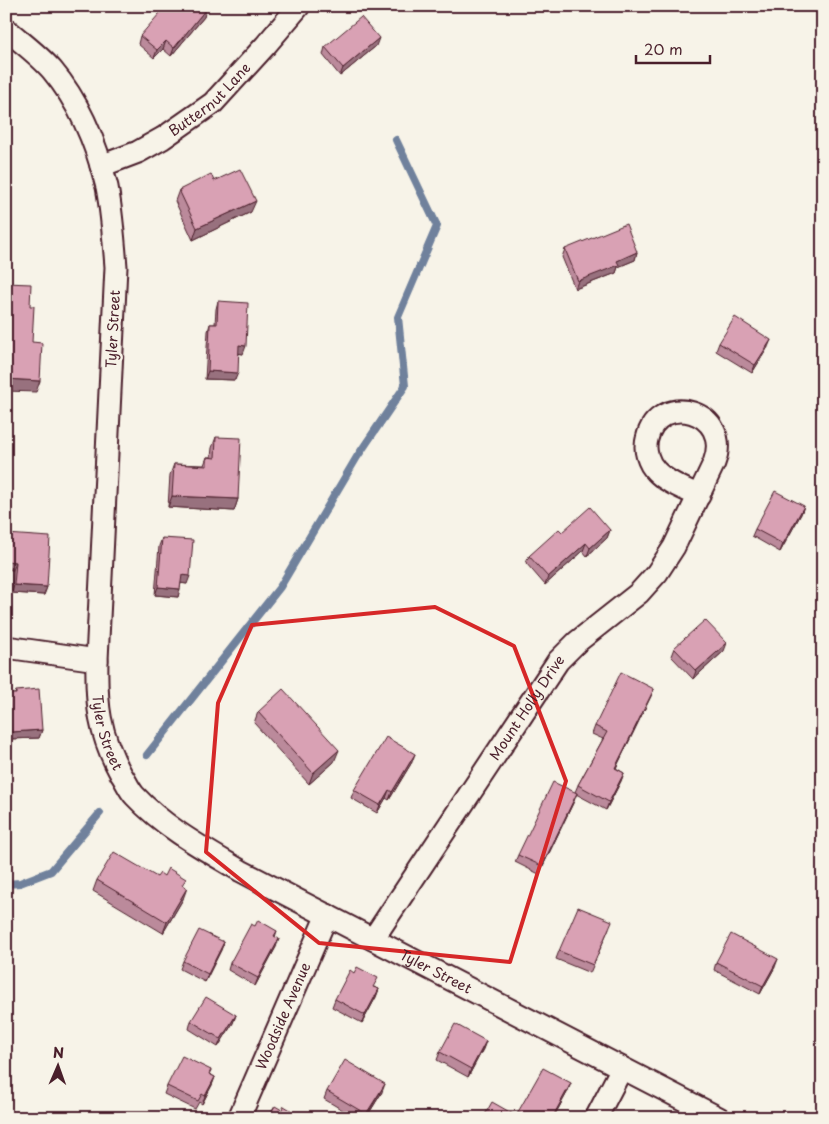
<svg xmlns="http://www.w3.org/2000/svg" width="829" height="1124" font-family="'Playpen Sans',sans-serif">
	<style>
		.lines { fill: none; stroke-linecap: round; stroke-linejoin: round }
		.stream { stroke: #6f819c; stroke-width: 8 }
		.street-casing { stroke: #4a1f2b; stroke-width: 25 }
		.street { stroke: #f7f3e8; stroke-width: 21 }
		.wall { fill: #bb8a9b; stroke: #4a1f2b }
		.shaded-wall { fill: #98717e; stroke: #4a1f2b }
		.building { fill: #d9a1b4; stroke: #4a1f2b }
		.marked { fill: none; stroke: #d62828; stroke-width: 4; stroke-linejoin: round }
		.labels { text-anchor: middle; stroke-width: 4.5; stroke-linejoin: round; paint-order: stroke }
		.street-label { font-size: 14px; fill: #4a1f2b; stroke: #f7f3e8 }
	</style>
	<rect width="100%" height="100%" fill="#f7f3e8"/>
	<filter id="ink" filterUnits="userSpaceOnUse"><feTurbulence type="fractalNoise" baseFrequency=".02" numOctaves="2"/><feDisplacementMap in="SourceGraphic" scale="10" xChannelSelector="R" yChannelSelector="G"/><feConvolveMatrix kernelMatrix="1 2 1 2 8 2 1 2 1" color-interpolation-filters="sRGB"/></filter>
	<g filter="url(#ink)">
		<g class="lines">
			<path class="stream" d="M147,755L280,587L357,457L405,386L398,317L437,226L396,140
				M6,884L20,883L51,871L100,813"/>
			<defs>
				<g id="street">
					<path id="s1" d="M6,29C21,42 39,55 52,70C79,102 97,146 107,187C112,213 114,240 116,267L97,660C96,704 99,734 121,774C126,781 129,790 135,796C165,828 204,849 241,871L719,1118"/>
					<path id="s2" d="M101,166L138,152L163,138L213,103L265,46L299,6"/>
					<path d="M6,647L97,660"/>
					<path id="s3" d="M373,939L558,661L577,642L639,593L657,573L674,547L714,463C734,410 658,390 647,439C644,450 648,463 656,471C666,482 685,489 699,496"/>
					<path id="s4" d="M239,1118L327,915"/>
					<path d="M596,1118L622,1068"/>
				</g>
			</defs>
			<use href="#street" class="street-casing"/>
			<use href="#street" class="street"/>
		</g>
		<path class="wall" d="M206,9L204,17L171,56L163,49L154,58L138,44L140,36Z
			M376,46L340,76L323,55L325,47Z
			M214,181L251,212L193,240L175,201L179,190Z
			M565,249L637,252L635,260L618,267L616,273L575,289L562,257Z
			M218,301L243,354L239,353L235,380L205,379L208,331L210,324H215L216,309Z
			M719,343L768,347L752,373L716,351Z
			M216,437L238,499L234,511L168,507L170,475L174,464L204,465L207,457H211L212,448Z
			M804,506L801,514L780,552L752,536L755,529Z
			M610,530L607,538L587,556L583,551L545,585L526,563L529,556L562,532Z
			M6,534L47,587L44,595L12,593L13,570L6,569Z
			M162,538L187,584L181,583L178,597L155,595L159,546Z
			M674,648L724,651L693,679L671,656Z
			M654,689L651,696L616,768L624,773L621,781L606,810L576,794L574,801L539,874L515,862L518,855L575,792L578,785L603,739L592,734L595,726Z
			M16,691L42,730L39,738L9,739L6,701L9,694H15Z
			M258,712L334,762L309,784L254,723Z
			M412,762L389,800L386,798L377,813L351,798L354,790Z
			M157,877L183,886V899L163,933L93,891L97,880Z
			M255,926L277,931L275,937L276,947L255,986L228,970L230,963Z
			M609,928L590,973L556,959L559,951Z
			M224,942L221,950L205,982L180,969L183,961Z
			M716,962L775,967L760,994L714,970Z
			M374,987L379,989L376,997L362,1023L332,1007L335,999Z
			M236,1015L233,1023L218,1047L189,1029L191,1021Z
			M486,1041L483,1049L468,1077L437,1060L440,1052Z
			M211,1070L209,1074L215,1077L212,1085L202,1104L199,1102L195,1109L164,1094L167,1086Z
			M327,1091L382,1092L366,1118H356L324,1099Z
			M568,1091L553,1118H516L518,1112Z"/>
		<path class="shaded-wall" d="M206,9L204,17L171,56L174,48Z
			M379,38L376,46L340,76L343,68Z
			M166,41L163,49L154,58L157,50Z
			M256,201L251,212L193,240L197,228Z
			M637,252L635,260L618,267L616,273L575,289L578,281L617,261Z
			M771,340L768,347L752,373L755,365Z
			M239,345L246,346L243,354L236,353Z
			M208,371L238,373L235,380L205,379Z
			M6,379L40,381L36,392L6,391Z
			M172,496L238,499L234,511L168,507Z
			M804,506L801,514L780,552L783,544Z
			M610,530L607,538L587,556L590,548Z
			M586,543L583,551L545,585L548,577Z
			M6,561L16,562L13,570L6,569Z
			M182,575L190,576L187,584L179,583Z
			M14,585L47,587L44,595L12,593Z
			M158,587L180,589L178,597L155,595Z
			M727,643L724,651L693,679L696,671Z
			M654,689L651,696L612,776L615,768Z
			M42,730L39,738L9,739L11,732Z
			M339,750L334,762L309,784L313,773Z
			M415,754L412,762L389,800L392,792Z
			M624,773L621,781L606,810L609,802Z
			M389,790L386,798L377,813L380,805Z
			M577,793L574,801L539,874L542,866Z
			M187,888L183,899L163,933L167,922Z
			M279,939L276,947L255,986L258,978Z
			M224,942L221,950L205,982L208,974Z
			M778,959L775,967L760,994L763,986Z
			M379,989L376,997L362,1023L365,1015Z
			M236,1015L233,1023L218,1047L221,1039Z
			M486,1041L483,1049L468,1077L471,1069Z
			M215,1077L212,1085L202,1104L205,1096Z
			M571,1083L568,1091L553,1118H552Z
			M385,1084L382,1092L366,1118H365Z"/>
		<path class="building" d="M166,6H203L206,9L174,48L166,41L157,50L140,36Z
			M361,17L379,38L343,68L325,47Z
			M240,169L256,201L197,228L179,190L211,174L214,181Z
			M626,224L637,252L617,261L619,265L578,281L565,249Z
			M6,283L31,284L30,306H34L32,342L42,343L40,381L6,379Z
			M218,301L248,303L246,346L239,345L238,373L208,371L210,324H217Z
			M735,317L771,340L755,365L719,343Z
			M216,437L241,438L238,499L172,496L174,464L207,466V457L215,458Z
			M775,491L804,506L783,544L755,529Z
			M590,507L610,530L590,548L586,543L548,577L529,556L559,529L562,532Z
			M6,534L50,537L47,587L14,585L16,562L6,561Z
			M162,538L193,540L190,576L182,575L180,589L158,587Z
			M705,620L727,643L696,671L674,648Z
			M621,672L654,689L615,768L624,773L609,802L578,785L607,732L595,726Z
			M39,689L42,730L11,732L9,694H16V691Z
			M283,689L339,750L313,773L258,712Z
			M386,737L415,754L392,792L389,790L380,805L354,790Z
			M553,782L577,793L542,866L518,855Z
			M114,852L157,877L160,873L164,876L168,868L186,879L182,885L187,888L167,922L97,880Z
			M578,907L612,921L593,965L559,951Z
			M258,920L277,931L274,936L279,939L258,978L230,963L251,924L255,926Z
			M199,930L224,942L208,974L183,961Z
			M731,934L778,959L763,986L716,962Z
			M357,967L378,978L373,987L379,989L365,1015L335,999L350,970L354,973Z
			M206,997L236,1015L221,1039L191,1021Z
			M455,1024L486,1041L471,1069L440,1052Z
			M182,1056L211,1070L209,1074L215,1077L205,1096L202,1094L198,1101L167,1086Z
			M345,1060L385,1084L366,1114L327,1091Z
			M543,1068L571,1083L552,1118H529L518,1112Z
			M492,1102L515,1115L513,1118H483Z
			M275,1106L282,1110L284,1106L304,1118H268Z"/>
	</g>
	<path class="marked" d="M435,607L514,646L566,781L510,962L319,943L206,852L218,703L252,625Z"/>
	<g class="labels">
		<g class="street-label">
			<text dy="5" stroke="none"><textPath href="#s2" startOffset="129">Butternut Lane</textPath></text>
			<text transform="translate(113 329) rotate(-87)" y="5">Tyler Street</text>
			<text dy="5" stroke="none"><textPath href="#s3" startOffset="278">Mount Holly Drive</textPath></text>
			<text dy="5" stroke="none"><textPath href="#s1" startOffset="740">Tyler Street</textPath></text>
			<text dy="5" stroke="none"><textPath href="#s1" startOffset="1160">Tyler Street</textPath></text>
			<text dy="5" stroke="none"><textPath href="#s4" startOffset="111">Woodside Avenue</textPath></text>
		</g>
	</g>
	<rect width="829" height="1124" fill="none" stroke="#f7f3e8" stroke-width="25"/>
	<rect x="12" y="12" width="804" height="1099" fill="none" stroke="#4a1f2b" stroke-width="2" filter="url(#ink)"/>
	<g transform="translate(58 1066) rotate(2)" stroke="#f7f3e8" stroke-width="4" paint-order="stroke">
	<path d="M0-4L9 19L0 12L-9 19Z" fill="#4a1f2b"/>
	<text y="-8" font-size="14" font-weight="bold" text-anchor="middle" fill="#4a1f2b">N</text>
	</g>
	<path d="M636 55v8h74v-8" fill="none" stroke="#4a1f2b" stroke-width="2.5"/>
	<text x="644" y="55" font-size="15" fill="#4a1f2b" stroke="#f7f3e8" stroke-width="4" paint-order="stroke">20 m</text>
</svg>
